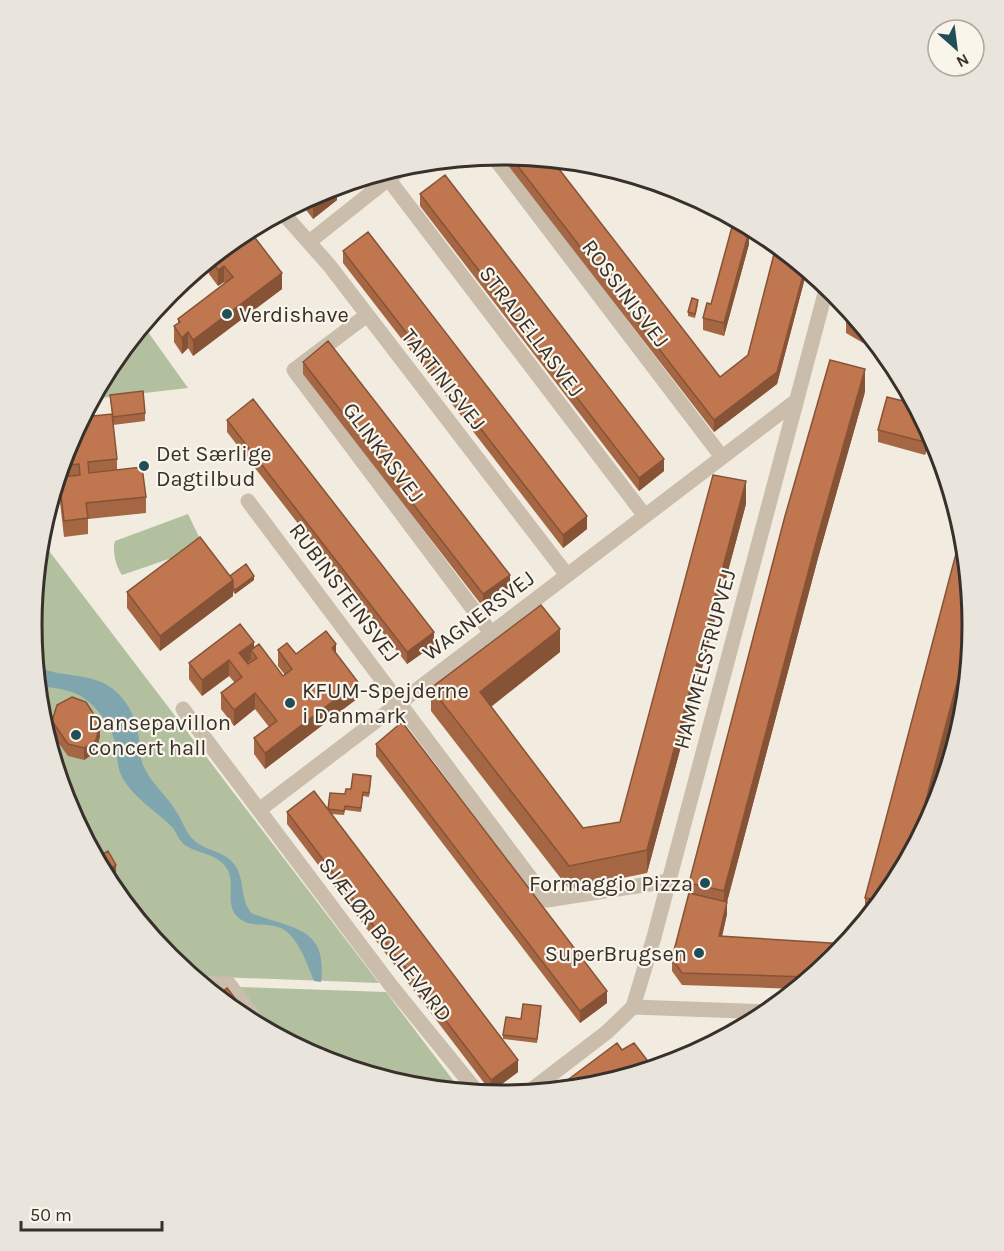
<svg xmlns="http://www.w3.org/2000/svg" width="1004" height="1251" font-family="Karla,sans-serif">
	<style>
		.green { fill: #b2c09f }
		.water { fill: #7fa6ae }
		.lines { fill: none; stroke-linecap: round; stroke-linejoin: round }
		.street { stroke: #cabdab; stroke-width: 15 }
		.wall { fill: #a56644 }
		.shaded-wall { fill: #865337 }
		.building { fill: #c0774f; stroke: #865337; stroke-width: 1.5 }
		.poi-dot { fill: #214e57; stroke: #f9f5eb; stroke-width: 2 }
		.labels { text-anchor: middle; stroke-width: 4.5; stroke-linejoin: round; paint-order: stroke }
		.street-label { font-size: 22px; fill: #38302a; stroke: #f9f5eb }
		.poi-label { font-size: 22px; fill: #38302a; stroke: #f9f5eb; text-anchor: start }
		.rim { fill: none; stroke: #38302a; stroke-width: 3 }
	</style>
	<rect width="100%" height="100%" fill="#f2ebdf"/>
	<path class="green" d="M143,325L188,388L92,399L111,364Z
		M188,514L203,545L201,548L122,575C116,567 112,550 115,541Z
		M40,539L379,983L191,976L169,958L111,887L67,805L40,717L32,626Z
		M239,987L386,992L462,1092L410,1087L322,1060L276,1036Z"/>
	<path class="water" d="M35,665C59,679 91,671 113,689C129,702 137,720 139,740C140,751 140,762 146,771C154,786 168,797 176,811C184,823 186,836 199,844C211,852 225,852 234,864C246,879 239,902 253,914C294,929 328,928 321,982L314,981C308,966 298,936 281,928C265,921 247,930 235,914C225,900 237,881 225,866C215,853 198,854 185,845C179,841 177,833 172,827C156,811 134,798 123,779C116,767 118,752 114,739C110,724 100,712 89,702C75,689 55,688 37,686Z"/>
	<g class="lines">
		<path class="street" d="M493,156L722,457
			M383,172L645,516
			M282,212L329,265L567,575
			M309,242L406,165
			M367,315L294,370L491,633
			M248,501L547,900L669,881
			M183,709L392,987L479,1094
			M259,810L796,401
			M201,984H229L262,1028
			M633,1007L768,1012
			M526,1094L607,1032L633,1007L654,937L827,286"/>
	</g>
	<path class="wall" d="M500,155L552,160L720,377L748,355L806,270V274L777,384L714,432Z
		M322,191L337,200L313,219L300,202Z
		M420,194L664,471L639,491L420,206Z
		M241,234L282,289L193,356L188,348L182,354L174,342V326L178,323V319L225,283L224,282L218,286L209,274V260Z
		M749,244L724,336L703,330V318Z
		M343,251L587,529L563,548L343,263Z
		M698,304L695,318L688,316V312Z
		M847,308L887,357L846,333V310Z
		M303,362L510,587L483,607L303,374Z
		M865,392L818,558L727,902V914L722,937L834,958L797,989L682,985L672,971V958L689,893V883Z
		M110,395L145,413V421L113,425L117,459V470L146,497V513L88,519V534L64,537L59,493V482L57,483V480L67,445L112,414Z
		M915,404L934,440L929,439L925,455L878,442V430Z
		M227,420L434,645L407,664L227,432Z
		M746,504L647,873L569,889L431,711V688L560,652L491,707L583,828L620,822Z
		M230,576L254,580L235,594L233,592V596L160,651L127,608V592Z
		M972,626L969,662L924,830L893,887L858,929L865,908V898Z
		M254,649L283,676L285,675L278,666V650L296,654L336,653L358,698L265,769L254,754V738L269,727L255,709L234,726L221,709V693L235,683L229,676L202,696L189,679V663Z
		M52,721L100,736L96,752L84,760L68,756L52,734Z
		M376,744L607,1003L580,1023L376,756Z
		M371,781L369,797L363,796L361,812L345,810L344,815L331,814L518,1072L491,1092L287,824V812L328,810L351,789Z
		M541,1010L537,1043L503,1039V1035L521,1019Z"/>
	<path class="shaded-wall" d="M337,187V200L313,219V206Z
		M749,231V244L724,336V323Z
		M224,266V282L218,286V270Z
		M805,268L806,270V274L777,384L714,432V420Z
		M282,273V289L193,356V340Z
		M188,332V348L182,354V338Z
		M865,369V392L818,558L724,913V891L818,535Z
		M928,430L929,439L925,455V442Z
		M664,459V471L639,491V478Z
		M746,481V504L647,873V850Z
		M587,516V529L563,548V535Z
		M510,575V587L483,607V594Z
		M254,576V580L235,594V590Z
		M233,580V596L160,651V636Z
		M972,626L969,662L924,830L912,853Z
		M560,629V652L480,715V692Z
		M434,632V645L407,664V652Z
		M254,642V653L251,650V659L239,669V653Z
		M336,644V660L332,648Z
		M229,660V676L202,696V680Z
		M358,682V698L265,769V753Z
		M255,693V709L234,726V710Z
		M100,724V736L96,752L84,760V748Z
		M74,798V814L73,815L67,803Z
		M116,865V881L110,885L103,873Z
		M727,902V914L719,949V936Z
		M607,991V1003L580,1023V1011Z
		M518,1060V1072L491,1092V1080Z"/>
	<path class="building" d="M510,156L552,160L720,377L748,355L774,254L793,259L805,268L777,372L714,420Z
		M445,175L664,459L639,478L420,194Z
		M337,186V187L313,206L307,199L322,191Z
		M732,227L749,231L724,323L703,318L707,303L711,304Z
		M249,230L282,273L193,340L188,332L182,338L174,326L180,322L178,319L233,277L224,266L218,270L210,259L241,234Z
		M368,232L587,516L563,535L343,251Z
		M692,298L698,300L695,314L688,312Z
		M328,341L510,575L483,594L303,362Z
		M830,360L865,369L818,535L724,891L689,883L785,516Z
		M143,391L145,413L113,417L110,395Z
		M887,397L915,404L928,430L925,442L878,430Z
		M253,399L434,632L407,652L227,420Z
		M112,414L117,459L88,462L89,473L142,467L146,497L86,503L88,518L64,521L59,477L80,475L79,464L61,466L67,445L83,417Z
		M713,475L746,481L647,850L569,866L431,688L541,605L560,629L480,692L583,828L620,822Z
		M962,531L972,626L912,853L893,887L882,901L865,898Z
		M200,537L233,580L160,636L127,592Z
		M246,564L254,576L235,590L233,588V580L230,576Z
		M240,624L254,642L239,653L248,664L257,658L251,650L259,644L283,676L292,669L278,650L287,643L296,654L326,631L336,644L332,648L358,682L265,753L254,738L277,721L255,693L234,710L221,693L242,677L229,660L202,680L189,663Z
		M72,697L86,702L100,724L96,740L84,748L68,744L52,721L57,705Z
		M402,722L607,991L580,1011L376,744Z
		M353,774L371,776L369,793L363,792L361,808L345,806L344,811L328,809L330,793L345,794L346,789H351Z
		M67,785L74,798L67,803L62,788Z
		M314,791L518,1060L491,1080L287,812Z
		M75,820L98,857L108,851L116,865L103,873Z
		M689,893L727,902L719,936L846,944L834,958L811,977L682,973L672,958Z
		M865,908L874,910L858,929Z
		M227,988L255,1024L240,1017L216,997Z
		M523,1004L541,1006L537,1039L503,1035L506,1017L521,1019Z
		M739,1025H747L720,1040Z
		M617,1043L622,1050L634,1043L654,1069L593,1087L553,1091Z"/>
	<g class="poi-dot">
		<circle cx="227" cy="314" r="6"/>
		<circle cx="144" cy="466" r="6"/>
		<circle cx="290" cy="703" r="6"/>
		<circle cx="76" cy="735" r="6"/>
		<circle cx="705" cy="883" r="6"/>
		<circle cx="699" cy="953" r="6"/>
	</g>
	<g class="labels">
		<g class="street-label">
			<text transform="translate(626 293) rotate(53)" y="8">ROSSINISVEJ</text>
			<text transform="translate(532 331) rotate(53)" y="8">STRADELLASVEJ</text>
			<text transform="translate(444 379) rotate(52)" y="8">TARTINISVEJ</text>
			<text transform="translate(384 452) rotate(53)" y="8">GLINKASVEJ</text>
			<text transform="translate(345 592) rotate(53)" y="8">RUBINSTEINSVEJ</text>
			<text transform="translate(478 615) rotate(-37)" y="8">WAGNERSVEJ</text>
			<text transform="translate(704 659) rotate(-75)" y="8">HAMMELSTRUPVEJ</text>
			<text transform="translate(386 939) rotate(52)" y="8">SJÆLØR BOULEVARD</text>
		</g>
		<g class="poi-label">
			<text x="239" y="322">Verdishave</text>
			<text x="156" y="461">Det Særlige<tspan x="156" dy="25">Dagtilbud</tspan></text>
			<text x="302" y="698">KFUM-Spejderne<tspan x="302" dy="25">i Danmark</tspan></text>
			<text x="88" y="730">Dansepavillon<tspan x="88" dy="25">concert hall</tspan></text>
			<text x="693" y="891" text-anchor="end">Formaggio Pizza</text>
			<text x="687" y="961" text-anchor="end">SuperBrugsen</text>
		</g>
	</g>
	<path d="M0 0H1004V1251H0ZM42 625a460 460 0 1 1 920 0a460 460 0 1 1-920 0Z" fill="#eae5dc" fill-rule="evenodd"/>
	<path class="rim" d="M42 625a460 460 0 1 1 920 0a460 460 0 1 1-920 0Z"/>
	<g transform="translate(956 48) rotate(152)"><circle r="28" fill="#f9f5eb" stroke="#aca69e" stroke-width="1.5"/>
	<path d="M0-4.5L10 22L0 15L-10 22Z" fill="#214e57"/>
	<text y="-9" font-size="16" font-weight="bold" text-anchor="middle" fill="#38302a">N</text>
	</g>
	<path d="M21 1221v9h141v-9" fill="none" stroke="#38302a" stroke-width="3"/>
	<text x="30" y="1221" font-size="18" fill="#38302a" stroke="#f9f5eb" stroke-width="4.5" paint-order="stroke">50 m</text>
</svg>
